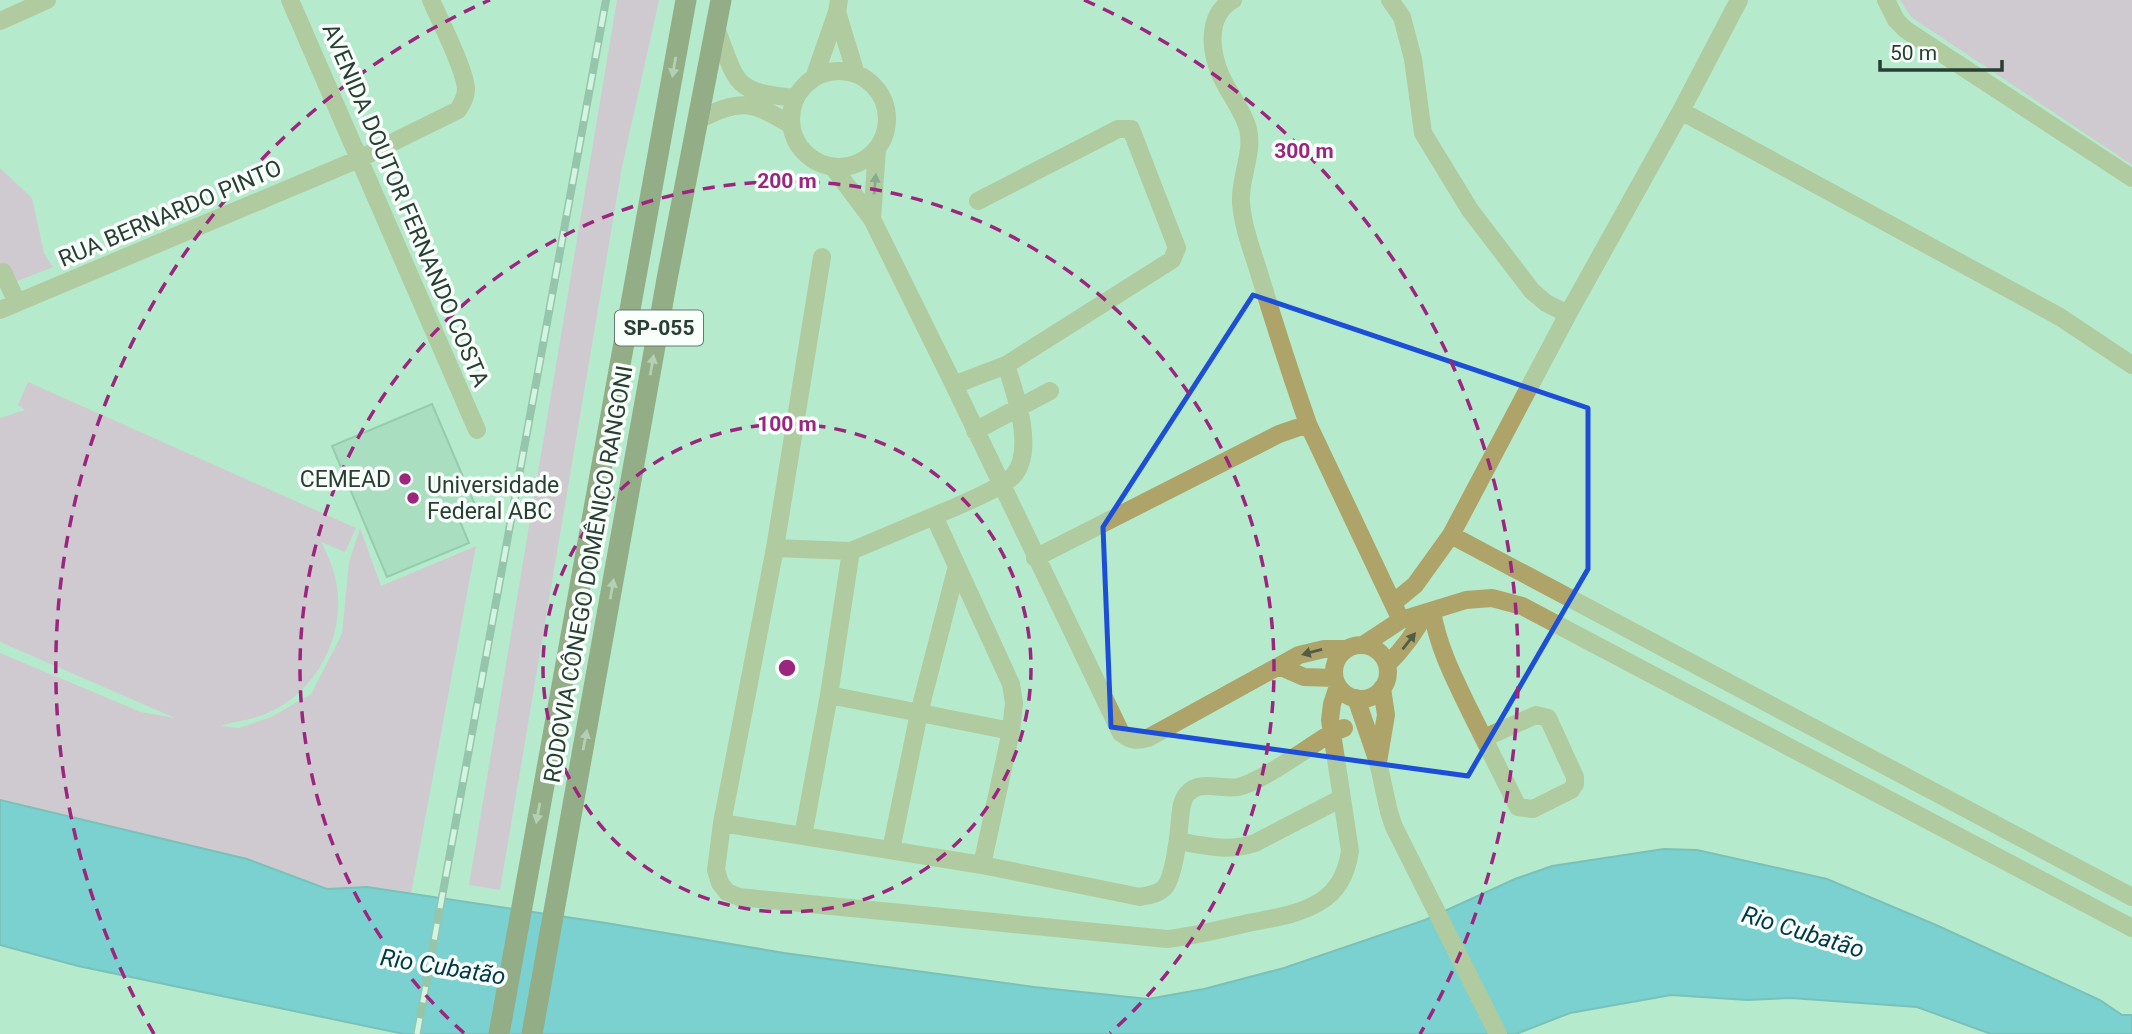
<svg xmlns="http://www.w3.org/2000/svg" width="2132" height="1034" font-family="Roboto,sans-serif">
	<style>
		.green { fill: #efa3d6 }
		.water { fill: #34b1d2; stroke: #318fa2; stroke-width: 2 }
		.building { fill: #9bd0b2; stroke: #72a68a; stroke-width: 2 }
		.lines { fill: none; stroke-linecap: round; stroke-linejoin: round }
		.minor { stroke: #aea46a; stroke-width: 18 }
		.highway { stroke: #6b6231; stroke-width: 21 }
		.rail-casing { stroke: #709781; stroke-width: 8 }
		.rail { stroke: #f9fffb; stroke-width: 5; stroke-dasharray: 16; stroke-linecap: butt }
		.oneway { fill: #b2b096 }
		.oneway2 { fill: #515d44 }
		.marked { fill: none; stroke: #1d4ed8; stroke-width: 5; stroke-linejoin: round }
		.ring { fill: none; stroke: #9c257f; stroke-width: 3.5; stroke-dasharray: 12 9 }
		.poi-dot { fill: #9c257f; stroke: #f9fffb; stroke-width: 2.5 }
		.labels { text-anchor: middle; stroke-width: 7; stroke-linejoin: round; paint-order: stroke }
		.shield { fill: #f9fffb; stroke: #67796f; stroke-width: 2 }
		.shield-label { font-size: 21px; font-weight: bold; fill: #293f33 }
		.street-label { font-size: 23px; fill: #293f33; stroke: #f9fffb }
		.poi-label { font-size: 23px; fill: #293f33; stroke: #f9fffb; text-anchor: end }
		.water-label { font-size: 24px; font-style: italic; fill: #003947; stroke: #f9fffb }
		.centre { fill: #9c257f; stroke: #f9fffb; stroke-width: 3.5 }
		.ring-label { font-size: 21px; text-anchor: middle; font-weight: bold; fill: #9c257f; stroke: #f9fffb; stroke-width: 7; stroke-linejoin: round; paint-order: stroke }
	</style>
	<rect width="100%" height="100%" fill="#b5ebcc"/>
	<path class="green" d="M617,0H659L622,167L500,890L469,885Z
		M1900,0H2132V165L1911,17Z
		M0,168L32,198L44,253L53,267L0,288Z
		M28,382L356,528L345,552L321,542C327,553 332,564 335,577C348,630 320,689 270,712C253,720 235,721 220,726L239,728L271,717L311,694L342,634L349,562L360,528L381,586L476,546L411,894L367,887L327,889L247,859L0,802V653L141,712L175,718L0,642V418L25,410L18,405Z"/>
	<path class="water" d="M0,800L247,859L327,889L367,887L606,923L784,953L1034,987L1148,999L1204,989L1284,968L1425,920L1515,879L1552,866L1664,849L1697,850L1827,879L1936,925L2100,1000L2122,1015H2132V1034H1991L1917,1007L1791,998L1747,1000L1671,995L1570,1013L1516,1034H404L78,966L0,945Z"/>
	<path class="building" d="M432,404L478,512L459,519L469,543L387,577L332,446Z"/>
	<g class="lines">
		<path class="minor" d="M290,0L477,430
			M1233,0C1206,15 1210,51 1221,76C1229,94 1243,110 1248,129C1254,153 1239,179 1241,203C1243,228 1253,253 1260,276C1275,326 1291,375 1308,424
			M1390,0L1402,17L1413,59L1423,133L1470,210L1532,291L1546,303L1568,314
			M1886,0L1896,20L1906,30L2132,178
			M837,12L856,74
			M0,21L47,0
			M716,28C738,84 732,92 796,98
			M791 119a48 48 0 1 1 96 0a48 48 0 1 1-96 0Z
			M814,78L837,12L839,0
			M1681,111L2060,317L2132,365
			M698,120C741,99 750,100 791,125
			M833,167L872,219L954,385L1121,733C1131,741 1137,741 1148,738L1299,655L1324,649H1347
			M872,219L877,149
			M3,272L17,303
			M0,310L359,159L458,110C462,103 466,98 466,89C465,69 440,21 431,0
			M1006,365C1015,393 1036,451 1013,476C1000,489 953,508 934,516L1011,684L1014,703L1011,731L982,865L1140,897C1149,895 1159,894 1165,887C1174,876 1179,834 1180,819C1181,811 1181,801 1187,794C1200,779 1222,790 1238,787C1261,782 1309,747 1331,733L1344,728
			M954,385L1006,365L1172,260L1177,248L1131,129H1118L978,201
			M975,431L1050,391
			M934,516L851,551L775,548L722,823L716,870L720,883L727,892L739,897L1167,939C1195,936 1221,929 1248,923C1273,918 1299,915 1321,901C1339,890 1347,872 1350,851L1330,720L1332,704L1338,686
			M1451,535L2132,897
			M775,548L822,257
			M1035,558L1279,434L1308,424L1398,614
			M1393,603L1415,585L1451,535L1568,314L1681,111L1739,0
			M1432,611C1438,647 1454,678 1470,711C1486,743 1502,775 1518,807L1533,809L1571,790L1575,784V777L1548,718L1536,715L1484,738
			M1363,645L1401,620L1466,600L1492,598L1522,606L2132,928
			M1334 672a27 27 0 1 1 54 0a27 27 0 1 1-54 0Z
			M1387,665C1403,649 1415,634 1425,613
			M1281,667L1304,677L1334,678
			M829,695L1011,731
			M1356,698L1378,762L1389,812L1394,827L1498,1034
			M1378,762L1386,715L1382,688
			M722,823L982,865
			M803,836L829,695L851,551
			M1178,841C1205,846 1228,852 1255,843L1342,798
			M891,850L919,713L957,566"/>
		<path class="highway" d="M499,1034L686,0
			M532,1034L667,279L721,0"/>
		<defs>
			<path id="rail" d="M417,1034L606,0"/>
		</defs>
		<use href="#rail" class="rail-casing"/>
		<use href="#rail" class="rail"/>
	</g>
	<defs><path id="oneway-solid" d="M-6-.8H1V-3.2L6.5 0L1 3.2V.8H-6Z" transform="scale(1.75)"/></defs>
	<g class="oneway">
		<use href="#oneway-solid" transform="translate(674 67) rotate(100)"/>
		<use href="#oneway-solid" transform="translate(652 365) rotate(-80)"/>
		<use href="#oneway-solid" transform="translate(612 589) rotate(-80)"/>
		<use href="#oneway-solid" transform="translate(585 740) rotate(-79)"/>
		<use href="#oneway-solid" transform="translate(538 813) rotate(100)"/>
	</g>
	<g class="oneway2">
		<use href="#oneway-solid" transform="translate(875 184) rotate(-85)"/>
		<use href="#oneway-solid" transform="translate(1409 641) rotate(-52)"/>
		<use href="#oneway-solid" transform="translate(1312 652) rotate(165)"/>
	</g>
	<path d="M0 0H2132V1034H0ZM1253,295L1588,408V569L1468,776L1111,727L1103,527Z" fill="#b5ebcc" fill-opacity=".55" fill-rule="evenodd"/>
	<path class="marked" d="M1253,295L1588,408V569L1468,776L1111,727L1103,527Z"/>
	<g class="ring">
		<circle cx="787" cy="668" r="244"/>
		<path d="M464 1033A487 487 0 1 1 1110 1033"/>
		<path d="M154 1034A731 731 0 0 1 490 0M1084 0A731 731 0 0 1 1420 1034"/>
	</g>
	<g class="poi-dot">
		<circle cx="405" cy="479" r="7"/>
		<circle cx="413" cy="498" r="7"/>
	</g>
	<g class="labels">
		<rect class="shield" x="615" y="310.5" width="88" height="35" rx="5"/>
		<g class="shield-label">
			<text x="659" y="335">SP-055</text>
		</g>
		<g class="street-label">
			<text transform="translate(406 205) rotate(67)" y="8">AVENIDA DOUTOR FERNANDO COSTA</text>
			<text transform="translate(170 213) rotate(-23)" y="8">RUA BERNARDO PINTO</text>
			<text transform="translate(588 574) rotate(-80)" y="8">RODOVIA CÔNEGO DOMÊNICO RANGONI</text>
		</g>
		<g class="poi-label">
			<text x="391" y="487">CEMEAD</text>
			<text x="427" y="493" text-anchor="start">Universidade<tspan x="427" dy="26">Federal ABC</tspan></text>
		</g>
		<g class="water-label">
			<text transform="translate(1803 932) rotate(17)" y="8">Rio Cubatão</text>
			<text transform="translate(443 967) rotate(9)" y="8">Rio Cubatão</text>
		</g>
	</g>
	<circle cx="787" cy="668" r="10" class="centre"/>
	<g class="ring-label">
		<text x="1304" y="158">300 m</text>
		<text x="787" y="188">200 m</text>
		<text x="787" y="431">100 m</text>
	</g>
	<path d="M1880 60v10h122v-10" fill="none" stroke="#293f33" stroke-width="3.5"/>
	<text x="1890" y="60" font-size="21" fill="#293f33" stroke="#f9fffb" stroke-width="5" paint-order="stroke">50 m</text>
</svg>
